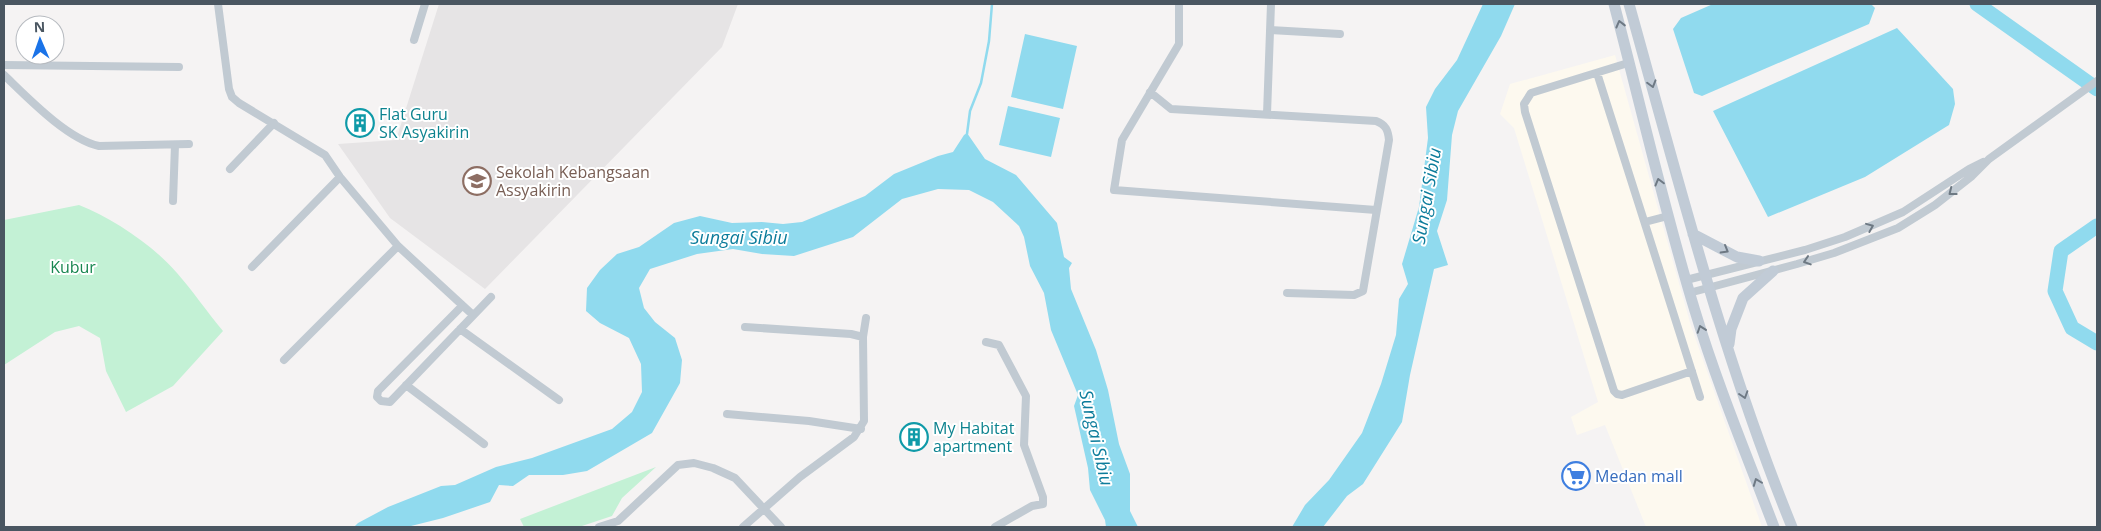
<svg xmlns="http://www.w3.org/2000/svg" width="2101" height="531" font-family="'Open Sans',sans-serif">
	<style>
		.commercial { fill: #fdf9ef }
		.education { fill: #e6e4e5 }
		.green { fill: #c3f1d5 }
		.water { fill: #90daee }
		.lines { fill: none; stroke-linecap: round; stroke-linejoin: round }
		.stream { stroke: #90daee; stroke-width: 2.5 }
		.river { stroke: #90daee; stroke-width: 15 }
		.street { stroke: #c1cad2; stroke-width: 8 }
		.secondary { stroke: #c1cbd6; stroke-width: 11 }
		.oneway { stroke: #6e7984 }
		.oneway2 { stroke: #6e7983 }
		.labels { text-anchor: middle; stroke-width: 4; stroke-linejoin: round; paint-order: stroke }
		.culture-label { font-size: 16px; fill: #0d838f; stroke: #fff; text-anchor: start }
		.education-label { font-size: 16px; fill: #785e54; stroke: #fff; text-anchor: start }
		.park-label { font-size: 16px; fill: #17864f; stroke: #fff }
		.shop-label { font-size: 16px; fill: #366cbe; stroke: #fff; text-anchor: start }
		.water-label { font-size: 18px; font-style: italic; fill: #0c7c9b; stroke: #fff }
	</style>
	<rect width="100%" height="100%" fill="#f5f3f3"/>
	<path class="commercial" d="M1615,55L1691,326L1762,527H1646L1605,425L1577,435L1571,417L1598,402L1514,128L1500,114L1510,84Z"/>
	<path class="education" d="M439,4H738L722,47L485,289L390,218L338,144L396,140Z"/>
	<path class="green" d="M79,205C112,218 153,245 177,273C193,291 207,312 223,331L173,386L126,412L106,371L100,338L79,326L55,332L4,365V220Z
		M656,467L622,498L612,516L579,527H524L520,519Z"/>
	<path class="water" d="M1483,4H1515L1501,36L1458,111L1452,135L1447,200L1437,231L1448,265L1434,269L1410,375L1402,422L1363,484L1347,496L1323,527H1292L1305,505L1329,480L1362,433L1381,384L1396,335L1399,299L1408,284L1402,264L1419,207L1428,138L1426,107L1435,89L1457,60Z
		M1713,4H1871L1875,8L1869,24L1702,96L1694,93L1673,29L1681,18Z
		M1897,28L1953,89L1955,104L1949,125L1865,177L1768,217L1713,111Z
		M1025,34L1077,46L1063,109L1011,97Z
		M1008,106L1060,118L1051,157L999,145Z
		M967,133L985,159L1016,175L1057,223L1064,257L1072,263L1069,268L1071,289L1096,350L1108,390L1119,444L1130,474V511L1138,527H1106L1105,520L1090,490L1088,468L1074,406L1078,395L1051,330L1044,293L1030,266L1024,237L1019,226L993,202L969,190L938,189L902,199L853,237L794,256L762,254L733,249L697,254L650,269L639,288L644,308L655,322L675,338L682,360L680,383L652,433L587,471L563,475H529L513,486L499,485L490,502L443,518L407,527H354L358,523L388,507L441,486L455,485L496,467L532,458L612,429L632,412L642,392L641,364L629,338L600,323L586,311L587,288L600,270L617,254L639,247L674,223L700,216L732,223L762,222L783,224L802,222L865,196L894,174L938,156L953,152L964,135Z"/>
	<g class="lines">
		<path class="stream" d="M967,134L970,111L981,83L989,41L992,4"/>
		<path class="river" d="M1977,4L2097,89
			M2097,226L2061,251L2055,291L2072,328L2097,343"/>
		<path class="street" d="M218,4L229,89L232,97L239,103L325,155L340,177L398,246L473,315
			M1179,4V44L1122,140L1114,190L1376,210
			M1270,30L1340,34
			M414,40L425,4
			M1628,63L1531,93L1524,104L1525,112L1614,391L1617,394L1622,395L1692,371
			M4,65L179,67
			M1597,73L1700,397
			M4,75C27,97 67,139 99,146L189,144
			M1150,92L1171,109L1376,121C1386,125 1388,130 1389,140L1363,291L1354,295L1287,293
			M1267,114L1271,4
			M230,169L274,123
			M173,201L175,145
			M1645,222L1668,216
			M252,267L340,177
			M1686,280L1805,250L1845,237L1903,212L1969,169L1983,162
			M1689,293L1797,264L1834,253L1898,228L1935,205L1972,176L1989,159L2097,81
			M462,306L378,391L377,397L381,401L390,402L491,297
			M745,327L851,334L863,337
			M460,329L559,400
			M986,342L999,345L1026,396L1024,445L1043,497V504L1032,506L995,527
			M284,360L398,246
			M406,385L484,444
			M727,414L809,421L861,429
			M599,527L618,521L678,465L694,463L713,468L735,478L781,527
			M743,527L800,477L854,437L864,421L863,337L866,318"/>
		<path class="secondary" d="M1614,4C1641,106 1664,210 1695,311C1717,384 1747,456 1774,527
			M1629,4C1678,179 1723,358 1792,527
			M1693,234L1737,257L1759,261
			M1729,344L1731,329L1743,298L1773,271"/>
	</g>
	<defs><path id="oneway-chevron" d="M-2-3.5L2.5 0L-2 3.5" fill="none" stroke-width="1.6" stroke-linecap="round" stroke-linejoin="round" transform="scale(1.25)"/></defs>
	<g class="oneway">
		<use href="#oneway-chevron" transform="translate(1620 24) rotate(-104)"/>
		<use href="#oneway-chevron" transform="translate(1652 84) rotate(74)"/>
		<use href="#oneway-chevron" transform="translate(1659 182) rotate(-105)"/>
		<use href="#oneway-chevron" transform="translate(1725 250) rotate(30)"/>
		<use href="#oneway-chevron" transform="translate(1701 329) rotate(-109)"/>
		<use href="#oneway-chevron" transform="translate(1744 395) rotate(72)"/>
		<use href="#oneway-chevron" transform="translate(1757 482) rotate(-111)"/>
	</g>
	<g class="oneway2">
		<use href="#oneway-chevron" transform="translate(1952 192) rotate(142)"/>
		<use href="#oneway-chevron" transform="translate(1870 227) rotate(-22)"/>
		<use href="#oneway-chevron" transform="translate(1807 261) rotate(162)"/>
	</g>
	<defs>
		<symbol id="building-ring" viewBox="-11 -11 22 22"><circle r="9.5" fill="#fff" stroke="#0f9aa8" stroke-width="1.5"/><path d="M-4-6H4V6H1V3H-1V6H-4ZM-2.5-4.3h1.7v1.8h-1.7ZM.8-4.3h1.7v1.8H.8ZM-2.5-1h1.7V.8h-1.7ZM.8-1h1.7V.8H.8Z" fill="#0f9aa8"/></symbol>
		<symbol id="school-ring" viewBox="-11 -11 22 22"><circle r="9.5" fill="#fff" stroke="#8d6e63" stroke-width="1.5"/><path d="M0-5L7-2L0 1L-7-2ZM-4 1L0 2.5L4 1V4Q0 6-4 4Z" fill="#8d6e63"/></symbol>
		<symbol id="supermarket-ring" viewBox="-11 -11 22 22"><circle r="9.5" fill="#fff" stroke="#3f7fe0" stroke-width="1.5"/><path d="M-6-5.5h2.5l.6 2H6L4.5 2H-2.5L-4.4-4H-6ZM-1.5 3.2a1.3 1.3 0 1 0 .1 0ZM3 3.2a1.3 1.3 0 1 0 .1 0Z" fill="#3f7fe0"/></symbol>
	</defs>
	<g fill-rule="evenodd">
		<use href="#building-ring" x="344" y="107" width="32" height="32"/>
		<use href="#school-ring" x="461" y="165" width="32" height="32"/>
		<use href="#building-ring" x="898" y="421" width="32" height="32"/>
		<use href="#supermarket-ring" x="1560" y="460" width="32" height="32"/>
	</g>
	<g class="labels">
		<g class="culture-label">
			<text x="379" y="120">Flat Guru<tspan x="379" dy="18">SK Asyakirin</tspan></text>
			<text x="933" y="434">My Habitat<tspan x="933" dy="18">apartment</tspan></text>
		</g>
		<g class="education-label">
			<text x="496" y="178">Sekolah Kebangsaan<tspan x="496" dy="18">Assyakirin</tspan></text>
		</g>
		<g class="park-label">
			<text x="73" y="273">Kubur</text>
		</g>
		<g class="shop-label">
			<text x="1595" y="482">Medan mall</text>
		</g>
		<g class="water-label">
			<text transform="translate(1427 196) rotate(-80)" y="6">Sungai Sibiu</text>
			<text x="739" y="244">Sungai Sibiu</text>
			<text transform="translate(1096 438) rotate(77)" y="6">Sungai Sibiu</text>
		</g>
	</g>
	<rect width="2101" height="531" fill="none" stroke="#4a5661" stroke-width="10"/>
	<g transform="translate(40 40) rotate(358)"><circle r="24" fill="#ffffff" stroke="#b7bbc0"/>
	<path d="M0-4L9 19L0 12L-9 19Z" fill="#1a73e8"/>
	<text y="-8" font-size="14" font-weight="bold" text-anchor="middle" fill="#4a5661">N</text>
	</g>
</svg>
